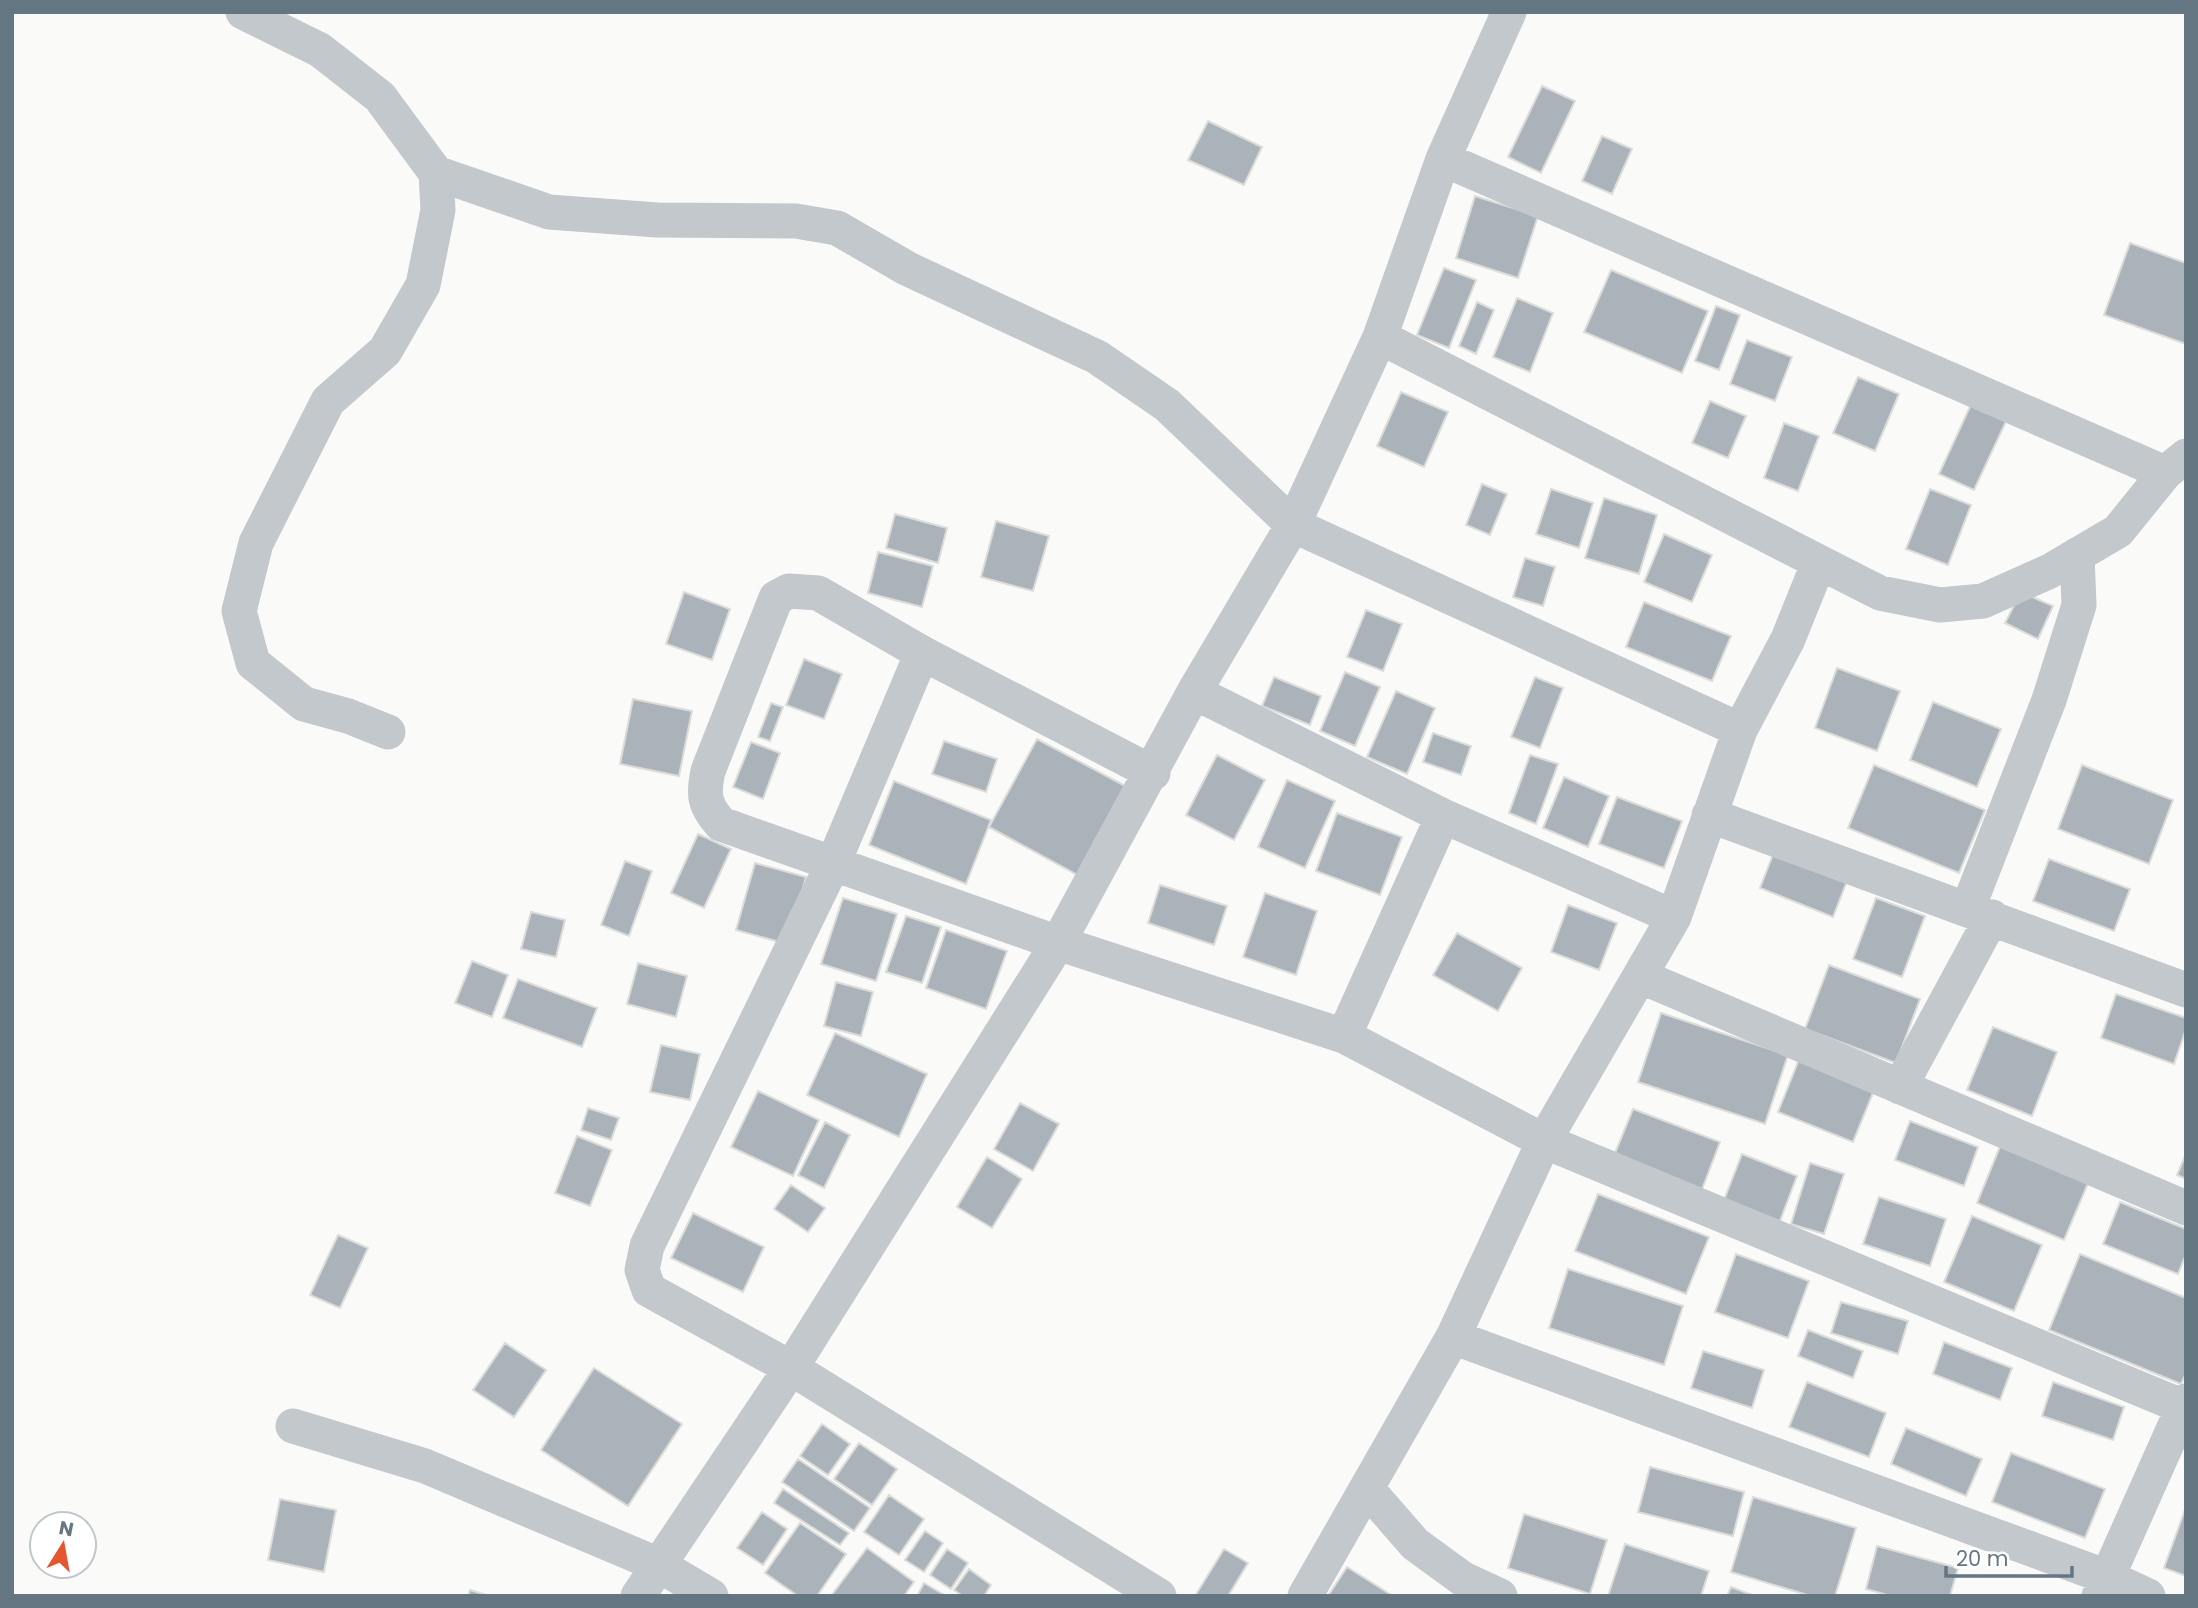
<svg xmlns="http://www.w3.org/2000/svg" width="2198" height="1608" font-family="Poppins,sans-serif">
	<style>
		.building { fill: #aab3b9; stroke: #dcdcda; stroke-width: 2 }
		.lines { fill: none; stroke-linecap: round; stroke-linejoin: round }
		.minor { stroke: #c3c8cc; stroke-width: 35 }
	</style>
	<rect width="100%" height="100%" fill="#fafaf8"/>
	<path class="building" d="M1542,86L1575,101L1541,173L1508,157Z
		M1208,121L1262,147L1244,185L1188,160Z
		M1602,136L1632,149L1612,194L1582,181Z
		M1475,196L1538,216L1518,278L1456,258Z
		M2130,243L2186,263V344L2104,315Z
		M1444,268L1476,280L1449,348L1417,335Z
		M1611,270L1708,311L1682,373L1584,332Z
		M1517,298L1553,313L1530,372L1493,357Z
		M1477,302L1494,310L1476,354L1459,346Z
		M1716,306L1740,315L1719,370L1695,361Z
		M1747,340L1792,357L1775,401L1730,384Z
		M1858,377L1899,394L1875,451L1833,433Z
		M1401,392L1448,412L1424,467L1377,446Z
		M1974,398L2009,415L1974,490L1939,474Z
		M1710,401L1746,416L1728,458L1692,443Z
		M1784,423L1819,436L1798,491L1764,478Z
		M1482,484L1507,494L1490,535L1466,525Z
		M1551,489L1593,503L1579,548L1536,534Z
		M1930,489L1971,505L1948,565L1906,549Z
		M1604,498L1657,515L1639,574L1585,558Z
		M895,514L947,528L938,563L886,548Z
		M996,521L1049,536L1033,591L981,577Z
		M1664,534L1712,555L1692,602L1644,582Z
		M878,552L933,566L922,607L868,593Z
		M1525,558L1555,567L1543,606L1513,597Z
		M684,592L730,609L712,660L666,644Z
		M2021,592L2053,606L2038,639L2005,623Z
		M1644,602L1731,636L1712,681L1626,647Z
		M1366,610L1402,624L1383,671L1347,657Z
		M804,659L842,674L824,719L786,705Z
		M1837,668L1900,691L1877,751L1815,728Z
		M1345,672L1380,687L1355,746L1320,731Z
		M1274,677L1321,696L1310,725L1262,706Z
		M1535,677L1563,688L1540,748L1511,737Z
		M1396,691L1435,708L1407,774L1367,757Z
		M633,699L692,711L679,776L620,764Z
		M1933,702L2001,729L1977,787L1910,760Z
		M771,703L783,707L770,741L758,737Z
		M1433,733L1471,746L1461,775L1423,762Z
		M1037,739L1129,788L1081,877L989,827Z
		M944,741L997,759L986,792L932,774Z
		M751,742L780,753L763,799L733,787Z
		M1217,755L1265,780L1234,840L1186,815Z
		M1530,755L1558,764L1536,824L1509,813Z
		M1874,765L1985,810L1959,873L1848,828Z
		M2082,765L2173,800L2149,864L2058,829Z
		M1564,777L1609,796L1588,847L1543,828Z
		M1287,780L1335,801L1305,868L1258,847Z
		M894,781L991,820L966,884L869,845Z
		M1617,797L1682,821L1664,868L1599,844Z
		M1337,813L1402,837L1380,895L1316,871Z
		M698,834L731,849L704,908L671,893Z
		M1774,852L1847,881L1833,917L1760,888Z
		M2049,859L2130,889L2114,931L2033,901Z
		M625,861L652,871L629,936L601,925Z
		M755,863L806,877L787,944L736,930Z
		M1160,885L1227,906L1214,945L1148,923Z
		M1265,893L1317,911L1296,975L1243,957Z
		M843,898L897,914L876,981L821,964Z
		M1876,898L1925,916L1902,977L1853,959Z
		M1568,905L1617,923L1599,970L1551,952Z
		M531,912L565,920L556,957L521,949Z
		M906,916L941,927L922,983L886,972Z
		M946,930L1007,951L986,1009L926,988Z
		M1457,933L1522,968L1498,1011L1433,975Z
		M472,961L508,975L492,1017L455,1003Z
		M638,963L687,976L676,1017L627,1004Z
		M1829,965L1920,999L1896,1063L1805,1029Z
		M518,979L597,1008L582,1047L503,1018Z
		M836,982L873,992L861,1036L824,1026Z
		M2116,994L2186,1018V1029L2174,1064L2101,1038Z
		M1661,1013L1788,1055L1765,1124L1638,1082Z
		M1993,1027L2057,1052L2032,1116L1967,1090Z
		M835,1033L927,1074L899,1137L807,1095Z
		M661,1045L700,1054L690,1100L650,1092Z
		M1800,1057L1875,1088L1853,1142L1778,1112Z
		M758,1091L819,1120L793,1176L731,1147Z
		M1020,1103L1059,1124L1033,1171L994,1149Z
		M588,1108L619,1118L611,1140L581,1130Z
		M1633,1109L1720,1142L1701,1192L1613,1158Z
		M1910,1121L1978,1147L1964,1186L1895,1160Z
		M825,1122L850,1135L824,1188L798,1175Z
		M577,1136L612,1150L590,1206L555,1193Z
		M2001,1144L2089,1181L2064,1240L1977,1203Z
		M1742,1154L1797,1176L1780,1221L1724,1200Z
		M2186,1154V1179L2177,1175Z
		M987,1157L1022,1179L992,1228L957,1207Z
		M1810,1163L1844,1174L1824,1234L1791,1224Z
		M791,1185L825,1208L808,1232L774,1209Z
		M1598,1194L1709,1237L1686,1294L1575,1251Z
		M1879,1197L1946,1219L1930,1266L1863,1244Z
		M2120,1202L2186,1229V1254L2178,1274L2103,1244Z
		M693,1213L764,1247L743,1292L671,1258Z
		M1972,1216L2042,1245L2014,1311L1944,1282Z
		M338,1235L368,1248L340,1308L310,1295Z
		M1736,1254L1809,1281L1788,1338L1715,1312Z
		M2080,1254L2186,1298V1373L2181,1384L2049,1330Z
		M1568,1269L1683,1306L1664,1365L1549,1328Z
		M1841,1302L1908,1321L1898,1354L1831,1333Z
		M1808,1330L1863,1351L1853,1378L1798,1356Z
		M1944,1342L2012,1368L2000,1400L1933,1374Z
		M505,1343L546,1370L514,1417L473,1390Z
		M1703,1351L1764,1370L1752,1408L1691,1388Z
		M594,1368L682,1424L628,1506L541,1450Z
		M1807,1382L1886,1413L1869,1457L1789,1427Z
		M2053,1382L2124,1407L2113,1440L2042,1416Z
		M822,1424L850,1444L828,1475L800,1456Z
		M1906,1428L1982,1459L1966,1496L1891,1464Z
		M859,1443L897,1469L872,1505L834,1479Z
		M2011,1453L2105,1489L2085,1538L1992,1502Z
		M798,1459L870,1508L854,1531L782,1482Z
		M1650,1467L1744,1492L1733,1536L1638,1512Z
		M783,1489L849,1533L840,1545L774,1503Z
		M889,1495L924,1519L899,1555L864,1532Z
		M1753,1497L1856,1528L1835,1596H1811L1731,1572Z
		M280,1499L336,1510L324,1572L268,1560Z
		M2186,1507V1576L2164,1568Z
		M762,1512L787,1529L763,1565L737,1548Z
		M1524,1514L1607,1540L1590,1594L1508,1568Z
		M800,1523L846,1554L817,1596H798L765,1573Z
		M925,1531L943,1543L924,1572L905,1560Z
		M1625,1544L1709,1571L1701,1596H1608Z
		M1877,1546L1958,1568L1950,1596H1891L1866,1589Z
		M867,1548L914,1582L904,1596H831Z
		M947,1549L968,1563L951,1589L930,1575Z
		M1224,1549L1248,1563L1228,1596H1195Z
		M1347,1567L1393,1596H1328Z
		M969,1569L991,1585L984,1596H963L954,1590Z
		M924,1583L946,1596H917Z
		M1731,1587L1755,1596H1727Z
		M470,1590L490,1596H468Z"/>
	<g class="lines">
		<path class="minor" d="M243,12L320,50L380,97L436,173L549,212L657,220L796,221L837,228L908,269L1097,357L1167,405L1293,525L1740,730
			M1443,159L2165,473
			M1380,337L1819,562
			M922,653L1153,773
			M1194,692L1443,816L1674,917
			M388,732L348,716L304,704L253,663L239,611L256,543L328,401L385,351L423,285L438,210L436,173
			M1709,815L2186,990
			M1968,908L2049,700L2079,605L2077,555
			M1642,977L2186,1208
			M1344,1036L1443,816
			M1900,1087L1992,917
			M1453,1337L2107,1577L2148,1596
			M293,1426L425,1466L659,1565L711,1596
			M1368,1490L1415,1544L1463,1579L1500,1596
			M638,1596L791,1368L1058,943L1194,692L1293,525L1380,337L1443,159L1509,12
			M1159,1596L791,1368L649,1290L642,1270L647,1246L833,864L922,653L818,593L789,591L776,598L708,771C703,795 704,805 721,824L1058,943L1344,1036L1544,1141L2186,1408
			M1305,1596L1453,1337L1544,1141L1674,917L1740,730L1788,639L1819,562L1880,593L1940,605L1983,601L2050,571L2118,531L2165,473L2186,456
			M2099,1596L2186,1401"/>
	</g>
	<rect width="2198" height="1608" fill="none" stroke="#657683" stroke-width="28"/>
	<g transform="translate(63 1545) rotate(11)"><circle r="33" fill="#ffffff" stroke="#c1c8cd" stroke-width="2"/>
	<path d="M0-5L12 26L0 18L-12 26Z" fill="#e4572e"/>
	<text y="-10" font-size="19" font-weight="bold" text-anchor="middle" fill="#657683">N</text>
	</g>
	<path d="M1946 1566v10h126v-10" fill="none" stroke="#657683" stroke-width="3.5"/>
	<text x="1956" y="1566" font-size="21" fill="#657683" stroke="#ffffff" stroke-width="5" paint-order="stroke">20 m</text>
</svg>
